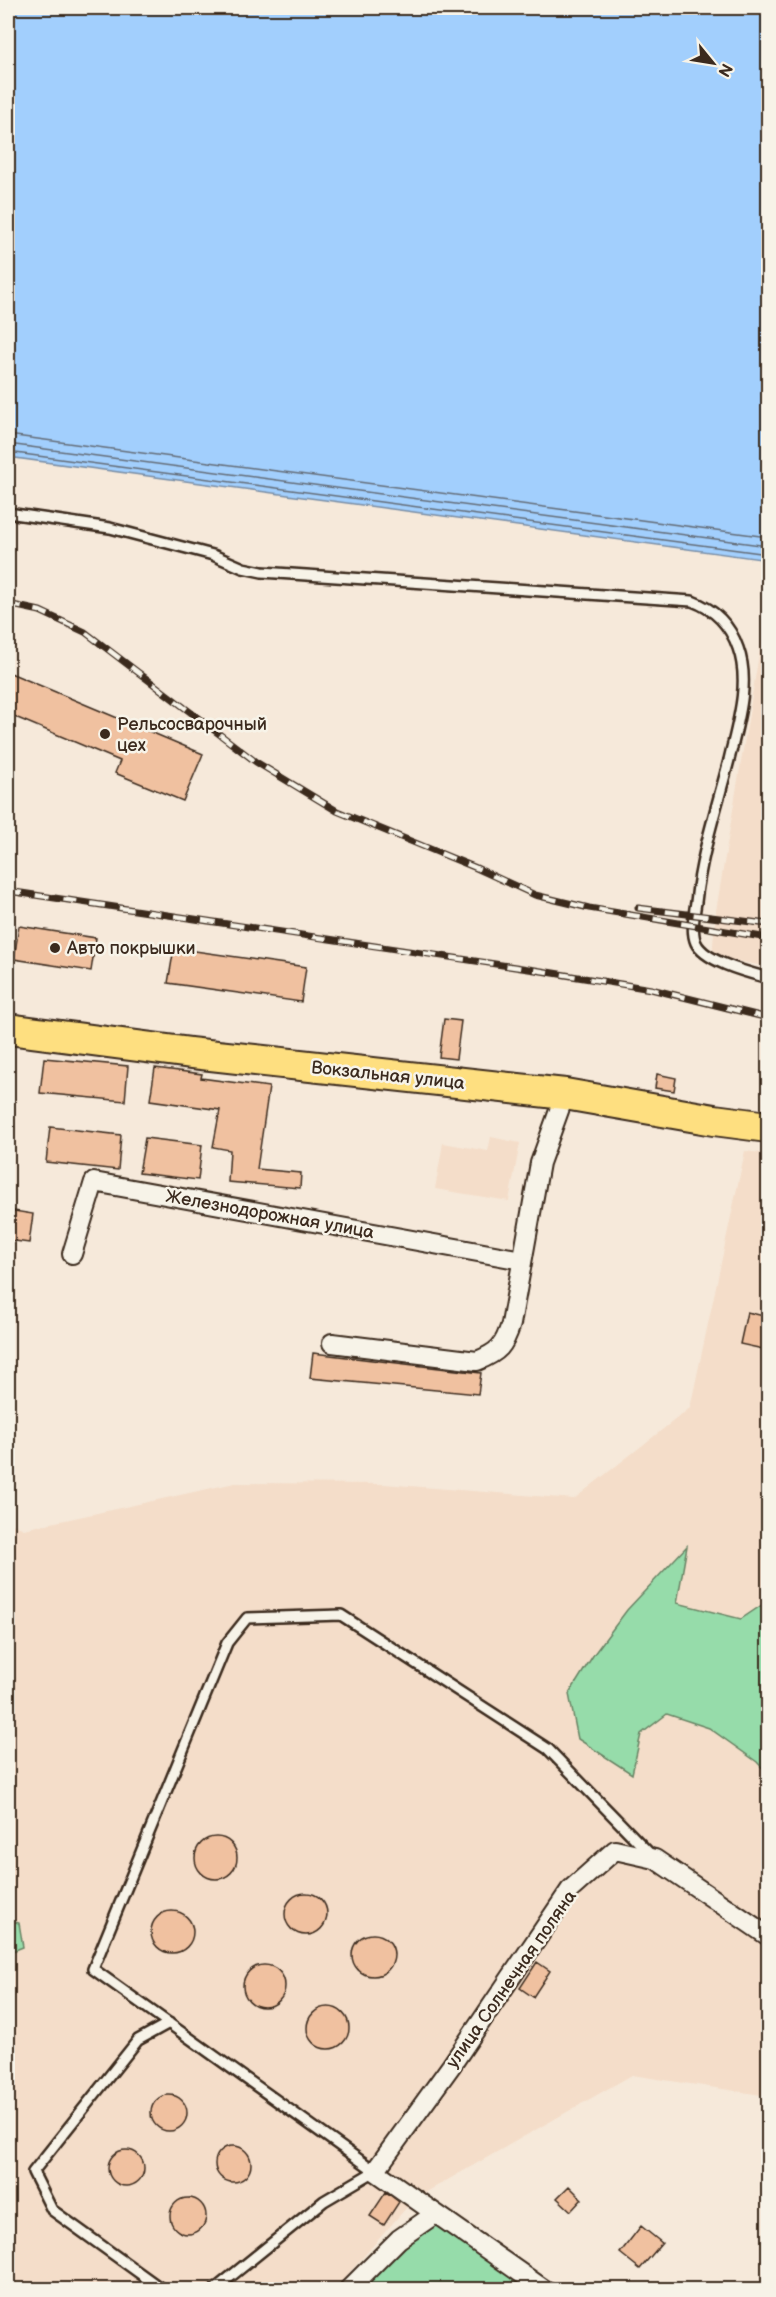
<svg xmlns="http://www.w3.org/2000/svg" width="776" height="2297" font-family="'Balsamiq Sans',sans-serif">
	<style>
		.built { fill: #f4ddc9 }
		.green { fill: #96dcaa; stroke: #688364; stroke-width: 1.5 }
		.water { fill: #a2cffd; stroke: #798da4; stroke-width: 1.5 }
		.lines { fill: none; stroke-linecap: round; stroke-linejoin: round }
		.shore { stroke: #646c77; stroke-width: 1.5 }
		.building { fill: #f0c1a0; stroke: #3b2a1e; stroke-width: 1.5 }
		.lane-casing { stroke: #3b2a1e; stroke-width: 14 }
		.street-casing { stroke: #3b2a1e; stroke-width: 22 }
		.primary-casing { stroke: #3b2a1e; stroke-width: 34 }
		.lane { stroke: #f7f3e8; stroke-width: 9 }
		.street { stroke: #f7f3e8; stroke-width: 18 }
		.primary { stroke: #fedf80; stroke-width: 30 }
		.rail-casing { stroke: #3b2a1e; stroke-width: 7 }
		.rail { stroke: #f7f3e8; stroke-width: 4.5; stroke-dasharray: 14; stroke-linecap: butt }
		.poi-dot { fill: #3b2a1e; stroke: #f7f3e8; stroke-width: 2 }
		.labels { text-anchor: middle; stroke-width: 5; stroke-linejoin: round; paint-order: stroke }
		.poi-label { font-size: 18px; fill: #3b2a1e; stroke: #f7f3e8; text-anchor: start }
		.street-label { font-size: 18px; fill: #3b2a1e; stroke: #f7f3e8 }
	</style>
	<rect width="100%" height="100%" fill="#f6e9da"/>
	<filter id="ink" filterUnits="userSpaceOnUse"><feTurbulence type="fractalNoise" baseFrequency=".0167" numOctaves="2"/><feDisplacementMap in="SourceGraphic" scale="12" xChannelSelector="R" yChannelSelector="G"/><feConvolveMatrix kernelMatrix="1 2 1 2 8 2 1 2 1" color-interpolation-filters="sRGB"/></filter>
	<g filter="url(#ink)">
		<path class="built" d="M768,601V967L712,956L716,911Z
			M491,1137L520,1143L509,1201L435,1189L443,1143L488,1151Z
			M745,1151L768,1154V2096L632,2075L414,2199L335,2289L8,2290V1522L24,1529L235,1483L384,1484L574,1499L690,1408Z"/>
		<path class="green" d="M687,1546L677,1603L741,1619L768,1601V1774L757,1762L709,1728L667,1714L641,1734L632,1774L578,1739L569,1694L594,1654L627,1610Z
			M8,1920L19,1923L23,1947L8,1953Z
			M435,2219L537,2290H353Z"/>
		<path class="water" d="M8,8H768V560L8,457Z"/>
		<g class="lines">
			<path class="shore" d="M8,435L768,537
				M8,444L768,546
				M8,452L768,554"/>
		</g>
		<path class="building" d="M8,672L203,754L183,801L115,773L120,761L8,714Z
			M19,926L96,938L91,971L14,959Z
			M174,948L306,967L301,1002L168,983Z
			M444,1019L461,1021L456,1059L439,1057Z
			M44,1058L128,1066L125,1101L40,1093Z
			M155,1068L202,1074L201,1078L269,1087L257,1169L301,1173L300,1188L228,1182L230,1150L213,1147L220,1110L150,1100Z
			M657,1074L676,1078L674,1091L655,1088Z
			M50,1127L121,1135L118,1170L46,1162Z
			M145,1138L202,1145L198,1180L139,1173Z
			M8,1210L33,1214L29,1243L8,1240Z
			M747,1312L768,1317V1350L740,1344Z
			M313,1353L481,1373L478,1394L310,1378Z
			M195 1858a21 21 0 1 1 42 0a21 21 0 1 1-42 0Z
			M285 1914a21 21 0 1 1 42 0a21 21 0 1 1-42 0Z
			M151 1932a21 21 0 1 1 42 0a21 21 0 1 1-42 0Z
			M352 1955a21 21 0 1 1 42 0a21 21 0 1 1-42 0Z
			M537,1962L550,1971L533,1997L520,1988Z
			M243 1986a21 21 0 1 1 42 0a21 21 0 1 1-42 0Z
			M307 2028a21 21 0 1 1 42 0a21 21 0 1 1-42 0Z
			M151 2113a18 18 0 1 1 36 0a18 18 0 1 1-36 0Z
			M215 2164a18 18 0 1 1 36 0a18 18 0 1 1-36 0Z
			M108 2168a18 18 0 1 1 36 0a18 18 0 1 1-36 0Z
			M569,2186L582,2199L571,2211L557,2198Z
			M386,2192L399,2202L384,2225L370,2216Z
			M170 2216a18 18 0 1 1 36 0a18 18 0 1 1-36 0Z
			M641,2226L662,2243L640,2269L620,2253Z"/>
		<g class="lines">
			<defs>
				<path id="lane" d="M8,513L110,528L213,555L243,568L262,572L692,601C714,609 730,625 738,648C751,683 737,725 729,760C717,807 701,854 696,902C694,914 691,932 696,943C705,962 750,973 768,978
					M163,2290L52,2210L33,2172L138,2040L169,2023
					M214,2290L324,2201L375,2171L93,1969L227,1643L247,1618L341,1615L548,1749L651,1855"/>
				<path id="street" d="M72,1254L94,1182L522,1260
					M332,1343L477,1361C499,1352 504,1346 511,1324L540,1163L565,1094
					M348,2290L399,2239L435,2214
					M545,2290L375,2171L451,2066L570,1890L615,1850L655,1859L768,1936"/>
				<path id="primary" d="M8,1029L191,1053L565,1094L714,1120L768,1127"/>
			</defs>
			<use href="#lane" class="lane-casing"/>
			<use href="#street" class="street-casing"/>
			<use href="#primary" class="primary-casing"/>
			<use href="#lane" class="lane"/>
			<use href="#street" class="street"/>
			<use href="#primary" class="primary"/>
			<defs>
				<path id="rail" d="M8,604L40,611L85,632L256,762L337,811L474,867L535,895L589,908L768,938
					M8,891L535,970L651,989L768,1018
					M638,908L768,924"/>
			</defs>
			<use href="#rail" class="rail-casing"/>
			<use href="#rail" class="rail"/>
		</g>
	</g>
	<g class="poi-dot">
		<circle cx="105" cy="734" r="6"/>
		<circle cx="55" cy="948" r="6"/>
	</g>
	<g class="labels">
		<g class="poi-label">
			<text x="117" y="730">Рельсосварочный<tspan x="117" dy="21">цех</tspan></text>
			<text x="67" y="954">Авто покрышки</text>
		</g>
		<g class="street-label">
			<text transform="translate(388 1075) rotate(6)" y="6">Вокзальная улица</text>
			<text transform="translate(270 1214) rotate(10)" y="6">Железнодорожная улица</text>
			<text transform="translate(511 1979) rotate(-55)" y="6">улица Солнечная поляна</text>
		</g>
	</g>
	<rect width="776" height="2297" fill="none" stroke="#f7f3e8" stroke-width="30"/>
	<rect x="15" y="15" width="746" height="2267" fill="none" stroke="#3b2a1e" stroke-width="2" filter="url(#ink)"/>
	<g transform="translate(713 63) rotate(120)" stroke="#f7f3e8" stroke-width="4.5" paint-order="stroke">
	<path d="M0-4.5L10 22L0 15L-10 22Z" fill="#3b2a1e"/>
	<text y="-9" font-size="16" font-weight="bold" text-anchor="middle" fill="#3b2a1e">N</text>
	</g>
</svg>
